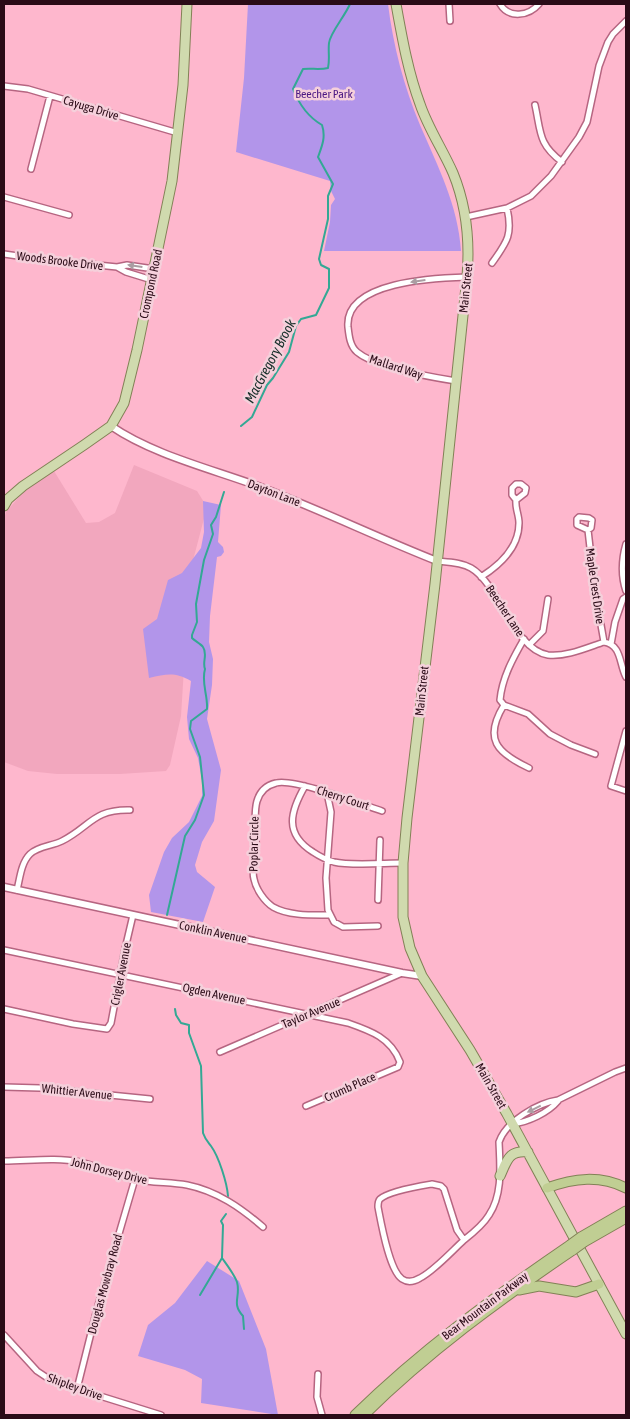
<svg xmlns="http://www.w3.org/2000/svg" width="630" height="1419" font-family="'Asap Condensed',sans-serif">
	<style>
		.built { fill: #f2a7be }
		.green { fill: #b295ea }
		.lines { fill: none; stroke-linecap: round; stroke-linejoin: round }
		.stream { stroke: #33a894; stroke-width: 2 }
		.minor-casing { stroke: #b66581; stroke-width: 8 }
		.tertiary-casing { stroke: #b66581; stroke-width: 9 }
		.primary-casing { stroke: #828156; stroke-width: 11 }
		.trunk-casing { stroke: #828156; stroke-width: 11 }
		.minor { stroke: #fff; stroke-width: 5 }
		.tertiary { stroke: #fff; stroke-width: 6 }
		.primary { stroke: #d0daae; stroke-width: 9 }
		.trunk { stroke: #c0ce93; stroke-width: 9 }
		.trunk-bridge-casing { stroke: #828156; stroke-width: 11; stroke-linecap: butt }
		.trunk-bridge { stroke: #c0ce93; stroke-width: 9 }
		.oneway { fill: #aa9da2 }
		.labels { text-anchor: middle; stroke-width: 5; stroke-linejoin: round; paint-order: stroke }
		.park-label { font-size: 12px; fill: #4a1783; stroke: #f5d0db }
		.street-label { font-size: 12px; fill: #2a0b17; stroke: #f5d0db }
		.water-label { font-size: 14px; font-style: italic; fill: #162e29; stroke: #f5d0db }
	</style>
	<rect width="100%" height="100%" fill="#feb7cd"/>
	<path class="built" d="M134,465L197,491L207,507L190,572L181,716L170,765L166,771L120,774H57L28,771L4,762V519L6,512L27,488L54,471L86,523L99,522L115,513Z"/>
	<path class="green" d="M248,4H388C393,45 404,87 420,125C438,167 458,205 461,251H324L330,222L331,205L335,199L331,191L330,181L236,152L244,78Z
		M203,501L221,505L218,542L223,547L224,552L221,556L217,557L210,616L209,642L213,659L212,685L207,719L221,770L214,821L202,842L195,865L197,872L215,887L203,922L151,912L149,895L164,852L172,838L189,822L202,796V780L198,758L189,739L187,717L191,681C175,672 167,674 149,678L143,629L157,619L168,580L182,573L201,548L204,532Z
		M207,1261L239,1281L266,1349L278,1415L201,1403L202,1379L185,1370L138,1356L148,1325L175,1303Z"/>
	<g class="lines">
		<path class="stream" d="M241,426L252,417L267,385L273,378L289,352L296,326L301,319L316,315L329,288V269L321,265L319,259L328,219V196L333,184L318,157C322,146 326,137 322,125C308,117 299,104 293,89L303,69C311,68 320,70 328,68C330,59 328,52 329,43C330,33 345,16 350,4
			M167,915L185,836L195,820L204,795L200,757L190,729L191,721L207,709C208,695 201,683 205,669C202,662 208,654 203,647C201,644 195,641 192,638V635L197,622L196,604L204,560L213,534L211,525L216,517L224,492
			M175,1009L176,1015L181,1023L189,1025V1033L201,1066L203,1133C205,1139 208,1142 211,1146C219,1157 227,1183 228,1196
			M222,1258C227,1265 234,1274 237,1282C241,1297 231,1303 243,1316L244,1329
			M200,1295L222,1258L223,1225L221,1221L226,1214"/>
		<defs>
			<path id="minor" d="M449,4L450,21
				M500,4C509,19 529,16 539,4
				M4,86L28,89L178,133
				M535,105C541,132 538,144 562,162
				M31,169L50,96
				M4,197L69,215
				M466,217L507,208L531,196L551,176L579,137L587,122L599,66L608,42L613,34L626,21
				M4,254L39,259L117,267L126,272L152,280
				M492,263C507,242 513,235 507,208
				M117,267L127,265L154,269
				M456,381C431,377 376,368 357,352C350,346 349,336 348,327C344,281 436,278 467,277
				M516,484H521L526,488L525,493L516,500L512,495V488Z
				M579,517L589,518L592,520L591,528L588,530L577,525V519Z
				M588,530C592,568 597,605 604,642
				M626,544C622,558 621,576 626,591
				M437,561C448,562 461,562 471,568C499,584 514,650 548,655C566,657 586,648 604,642C622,645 619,664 626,677
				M481,577C500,565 519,547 519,523C519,515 515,508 516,500
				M611,644L615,622L623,599L626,597
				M529,645L543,631L548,599
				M504,705L528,714L550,734L571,745L595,754
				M504,705C483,739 497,753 529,768
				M504,705L500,700C502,678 513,658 524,639
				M626,731L611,786L626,791
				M305,786C290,812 284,834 313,852C319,856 327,860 334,862C351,866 384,863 403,863
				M327,793L331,812L326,878L328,910L334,922L343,927L378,926
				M17,890C20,878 21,863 30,854C38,846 52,846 62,841C90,827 93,809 130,810
				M378,900L380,840
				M329,915C312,915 289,916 273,907C264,901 256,889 254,879C251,869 256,856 256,845C257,825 247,790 276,783C294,778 361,804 382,811
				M4,950L348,1023C371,1031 391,1038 400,1062L398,1067L306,1106
				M4,1009L73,1024L107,1029L111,1023L125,949L133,915
				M220,1052L402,973
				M4,1087L40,1088L150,1099
				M513,1124C528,1122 548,1113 558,1101
				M4,1161C29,1161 55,1157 80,1162C98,1166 115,1176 134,1179C152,1183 170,1182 187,1185C217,1191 241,1208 263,1227
				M432,1184L441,1186L444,1189L457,1230L464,1240C452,1251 434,1271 420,1278C415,1281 408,1283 402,1279C389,1270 381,1222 378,1207C378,1203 378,1201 380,1199C389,1191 420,1186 432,1184Z
				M464,1240C473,1233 483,1225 489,1215C503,1194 500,1166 499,1142C506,1121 538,1103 558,1100L615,1072L626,1068
				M4,1335L37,1371L52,1381L161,1415
				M318,1374L317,1397L322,1415
				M77,1389L97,1309L135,1179"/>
			<path id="tertiary" d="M111,426C152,454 208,468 255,485C317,508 376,537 437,561
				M4,887L402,973L422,976"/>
			<path id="primary" d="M396,4C402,37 408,72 420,104C428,128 443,150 453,173C467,207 470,241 467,277L435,584L407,818L403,863V917L410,948L422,976L470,1050L507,1114L626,1334
				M4,506L8,499L23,486L84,445L111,426L124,403L137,350L172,181L183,85L187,4
				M500,1176C507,1161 508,1150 528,1152"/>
			<path id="trunk" d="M547,1188C574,1178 600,1175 626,1188
				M581,1237L626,1211
				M584,1242L626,1218
				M519,1290L539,1286L576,1292L599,1284
				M355,1415C420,1351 494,1297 570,1245
				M364,1415C427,1353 499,1300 573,1250"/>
		</defs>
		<use href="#minor" class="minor-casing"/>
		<use href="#tertiary" class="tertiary-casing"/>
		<use href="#primary" class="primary-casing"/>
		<use href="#trunk" class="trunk-casing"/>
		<use href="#minor" class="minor"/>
		<use href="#tertiary" class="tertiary"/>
		<use href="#primary" class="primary"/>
		<use href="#trunk" class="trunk"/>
		<defs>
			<path id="trunk-bridge" d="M570,1245L581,1237
				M573,1250L584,1242"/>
		</defs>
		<use href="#trunk-bridge" class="trunk-bridge-casing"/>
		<use href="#trunk-bridge" class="trunk-bridge"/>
	</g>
	<defs><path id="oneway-solid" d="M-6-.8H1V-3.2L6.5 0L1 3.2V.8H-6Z" transform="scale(1.25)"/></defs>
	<g class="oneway">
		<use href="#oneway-solid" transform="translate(135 266) rotate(-172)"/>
		<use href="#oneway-solid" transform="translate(418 281) rotate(172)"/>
		<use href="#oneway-solid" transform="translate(534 1109) rotate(154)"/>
	</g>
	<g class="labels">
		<g class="park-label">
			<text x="324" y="98">Beecher Park</text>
		</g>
		<g class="street-label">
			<text transform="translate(91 108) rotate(17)" y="4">Cayuga Drive</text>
			<text transform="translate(60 261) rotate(7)" y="4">Woods Brooke Drive</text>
			<text transform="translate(151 284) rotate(-78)" y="4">Crompond Road</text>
			<text transform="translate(466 288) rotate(-84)" y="4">Main Street</text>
			<text transform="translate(396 367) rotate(18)" y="4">Mallard Way</text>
			<text transform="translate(274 493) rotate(21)" y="4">Dayton Lane</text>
			<text transform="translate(595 586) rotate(82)" y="4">Maple Crest Drive</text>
			<text transform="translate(505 611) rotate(56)" y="4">Beecher Lane</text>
			<text transform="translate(422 691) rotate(-84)" y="4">Main Street</text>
			<text transform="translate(343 798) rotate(18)" y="4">Cherry Court</text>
			<text transform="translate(254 844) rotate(-89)" y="4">Poplar Circle</text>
			<text transform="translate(213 932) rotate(12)" y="4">Conklin Avenue</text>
			<text transform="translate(121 974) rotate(-79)" y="4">Crigler Avenue</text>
			<text transform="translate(214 994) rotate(12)" y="4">Ogden Avenue</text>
			<text transform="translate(311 1013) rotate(-23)" y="4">Taylor Avenue</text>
			<text transform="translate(491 1086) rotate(60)" y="4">Main Street</text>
			<text transform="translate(350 1087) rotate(-24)" y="4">Crumb Place</text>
			<text transform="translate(77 1092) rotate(6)" y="4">Whittier Avenue</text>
			<text transform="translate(109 1171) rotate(14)" y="4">John Dorsey Drive</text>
			<text transform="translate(105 1284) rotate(-75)" y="4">Douglas Mowbray Road</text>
			<text transform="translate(485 1306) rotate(-37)" y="4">Bear Mountain Parkway</text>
			<text transform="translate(75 1387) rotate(20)" y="4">Shipley Drive</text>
		</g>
		<g class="water-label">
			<text transform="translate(270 361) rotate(-62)" y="5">MacGregory Brook</text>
		</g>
	</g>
	<rect width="630" height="1419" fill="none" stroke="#2a0b17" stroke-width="10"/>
</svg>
